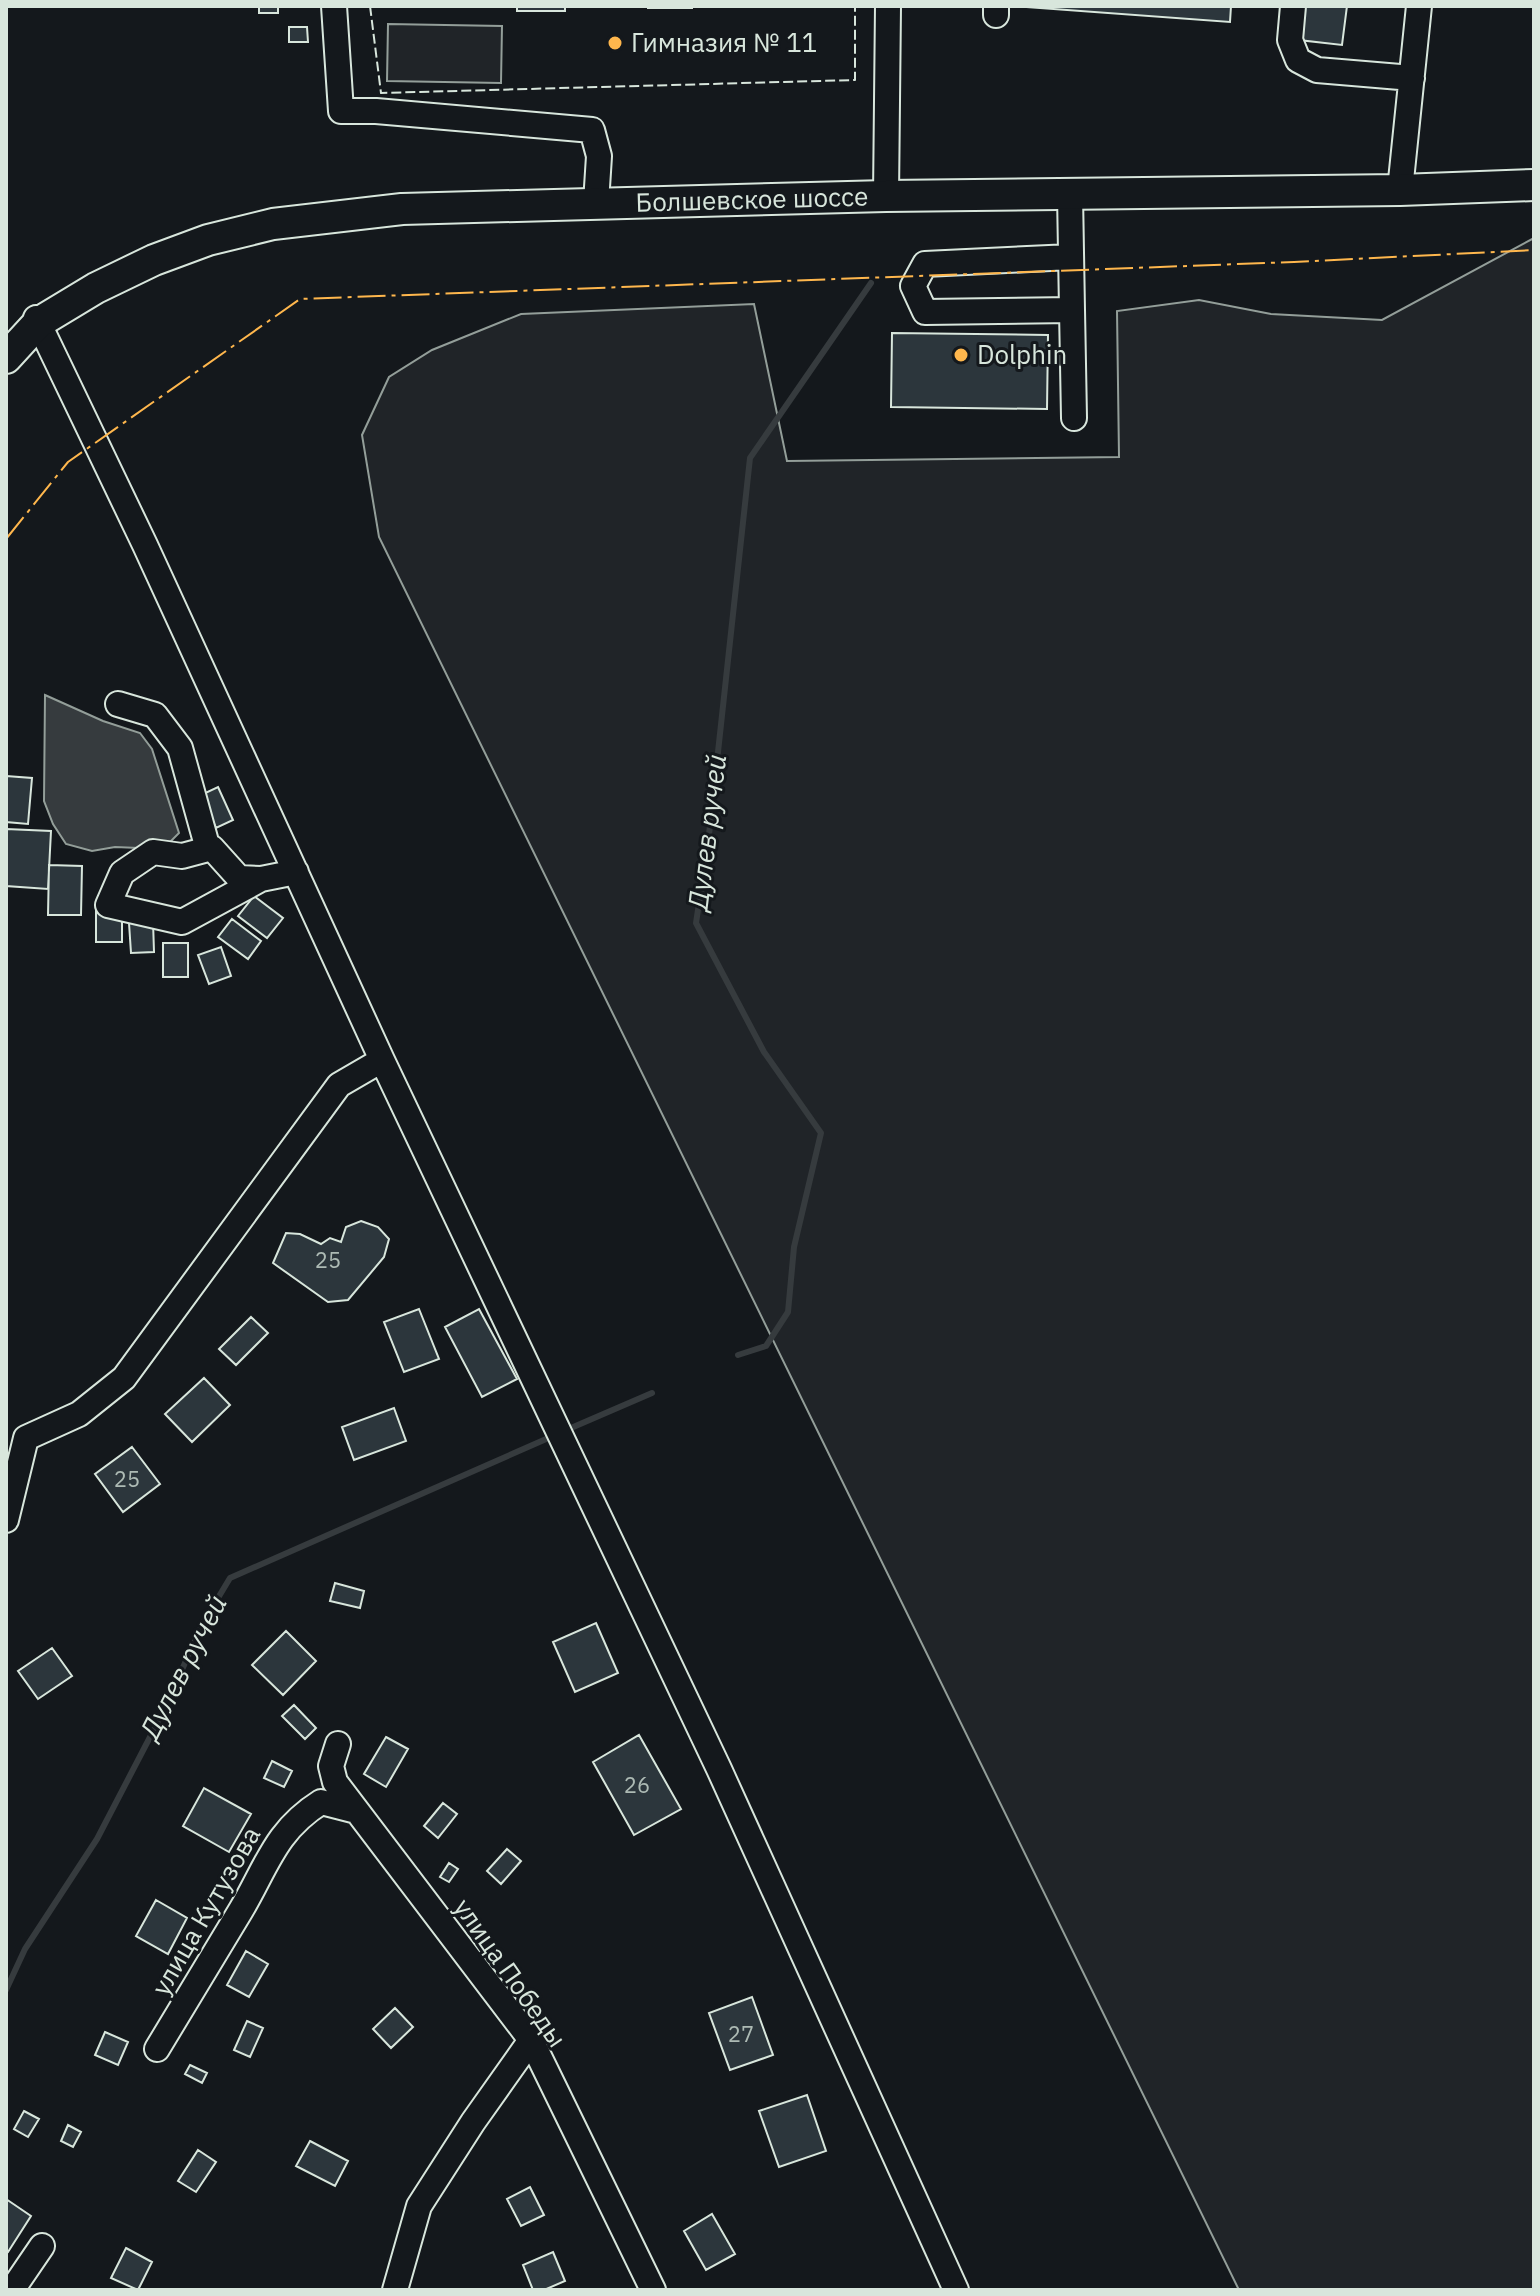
<svg xmlns="http://www.w3.org/2000/svg" width="1540" height="2296" font-family="'IBM Plex Sans',sans-serif">
	<style>
		.green { fill: #202428; stroke: #939e99; stroke-width: 2 }
		.water { fill: #363b3e; stroke: #939e99; stroke-width: 2 }
		.lines { fill: none; stroke-linecap: round; stroke-linejoin: round }
		.stream { stroke: #363b3e; stroke-width: 6 }
		.building { fill: #2c363c; stroke: #d8e6dc; stroke-width: 2 }
		.minor-casing { stroke: #d8e6dc; stroke-width: 28 }
		.major-casing { stroke: #d8e6dc; stroke-width: 34 }
		.minor { stroke: #14181c; stroke-width: 24 }
		.major { stroke: #14181c; stroke-width: 30 }
		.fence { stroke: #d8e6dc; stroke-width: 2; stroke-dasharray: 10 4; stroke-linecap: butt }
		.power { stroke: #ffb74d; stroke-width: 2; stroke-dasharray: 28 6 4 6; stroke-linecap: butt }
		.poi-dot { fill: #ffb74d; stroke: #14181c; stroke-width: 3 }
		.labels { text-anchor: middle; stroke-width: 6; stroke-linejoin: round; paint-order: stroke }
		.number-label { font-size: 22px; fill: #adbab4 }
		.poi-label { font-size: 26px; fill: #d8e6dc; stroke: #14181c; text-anchor: start }
		.street-label { font-size: 26px; fill: #d8e6dc; stroke: #14181c }
		.water-label { font-size: 28px; font-style: italic; fill: #d8e6dc; stroke: #14181c }
	</style>
	<rect width="100%" height="100%" fill="#14181c"/>
	<path class="green" d="M388,24L502,26L501,83L387,81Z
		M1534,238V2290H1239L379,537L362,435L389,377L432,350L521,314L754,304L787,461L1119,457L1117,311L1199,300L1271,314L1382,320Z"/>
	<path class="water" d="M45,695L103,721L140,733L152,749L179,833L163,849L115,847L92,851L66,844L53,824L44,801Z"/>
	<g class="lines">
		<path class="stream" d="M738,1355L766,1346L788,1312L794,1247L821,1133L764,1052L696,923L708,844L750,458L871,283
			M564,1431L652,1393
			M6,1990L25,1949L97,1839L162,1714L203,1623L230,1578L553,1436"/>
	</g>
	<path class="building" d="M259,6H278V13H259Z
		M517,6H565V11H517Z
		M648,6H692V8H648Z
		M1011,6H1231L1230,22Z
		M1303,6H1347L1342,45L1299,40Z
		M289,27H307L308,42H289Z
		M892,333L1048,335L1047,409L891,407Z
		M6,776L32,778L28,824L6,822Z
		M218,787L233,820L216,828L201,795Z
		M6,829L51,831L48,889L6,886Z
		M49,865L82,866L81,915H48Z
		M254,896L283,918L267,938L238,916Z
		M96,911H122V942H96Z
		M232,919L261,941L248,959L218,937Z
		M153,921L154,952L131,953L129,923Z
		M163,943H188V977H163Z
		M221,947L231,976L209,984L198,955Z
		M361,1221L378,1227L389,1239L384,1257L348,1300L328,1302L273,1263L286,1233L300,1234L321,1244L330,1238L341,1242L346,1227Z
		M419,1309L439,1359L404,1372L384,1322Z
		M479,1309L517,1379L482,1397L445,1327Z
		M251,1317L268,1333L236,1365L219,1349Z
		M204,1378L230,1405L192,1442L165,1414Z
		M394,1408L406,1441L354,1460L342,1427Z
		M132,1447L160,1484L123,1512L95,1474Z
		M335,1583L364,1591L360,1608L330,1601Z
		M596,1623L618,1673L575,1692L553,1642Z
		M286,1631L316,1661L283,1695L252,1665Z
		M52,1648L72,1676L38,1699L18,1671Z
		M294,1705L316,1728L305,1739L282,1716Z
		M639,1735L681,1809L634,1835L593,1762Z
		M386,1737L408,1749L386,1787L364,1774Z
		M272,1761L292,1771L284,1787L264,1778Z
		M204,1788L251,1814L229,1852L183,1826Z
		M443,1803L457,1814L438,1838L424,1826Z
		M507,1849L521,1861L501,1884L487,1871Z
		M449,1863L458,1869L449,1882L440,1877Z
		M156,1900L187,1918L168,1954L136,1936Z
		M246,1951L268,1964L249,1997L227,1985Z
		M752,1997L773,2055L730,2070L709,2013Z
		M395,2008L413,2027L391,2048L373,2029Z
		M247,2021L263,2028L250,2057L234,2050Z
		M105,2032L128,2042L118,2065L95,2055Z
		M190,2065L207,2073L202,2083L185,2074Z
		M807,2095L826,2151L779,2167L759,2111Z
		M24,2111L39,2119L28,2137L14,2129Z
		M68,2125L81,2132L73,2147L61,2141Z
		M310,2141L348,2161L335,2186L296,2166Z
		M198,2150L216,2162L196,2192L178,2181Z
		M530,2187L544,2215L521,2226L507,2199Z
		M6,2199L31,2216L8,2252L6,2251Z
		M712,2214L735,2254L706,2270L684,2231Z
		M126,2248L152,2262L138,2290L111,2278Z
		M553,2252L565,2281L544,2290H533L523,2265Z"/>
	<g class="lines">
		<defs>
			<path id="minor" d="M334,6L341,111H376L592,130L599,156L596,203
				M1293,6L1290,40L1298,60L1317,70L1412,78
				M996,15V6
				M1400,190L1419,6
				M1070,194L1072,310L925,312L913,286L925,264L1071,257
				M886,196L888,6
				M1072,310L1074,418
				M36,318L145,545L382,1060L719,1769L956,2290
				M118,704L155,715L180,748L208,849
				M261,879L239,878L212,848L182,856L153,852L122,873L108,905L182,922L261,879L296,872
				M6,1520L26,1438L79,1414L124,1378L339,1085L382,1060
				M338,1744L331,1766L335,1782L531,2040L653,2290
				M157,2049C185,2003 213,1956 241,1910C267,1866 275,1831 321,1802L356,1811
				M12,2290L42,2246
				M395,2290L419,2206L473,2122L531,2040"/>
			<g id="major">
				<path id="s1" d="M6,358L38,323L96,288L154,260L208,240L273,224L402,209L886,196L1400,190L1534,185"/>
			</g>
		</defs>
		<use href="#minor" class="minor-casing"/>
		<use href="#major" class="major-casing"/>
		<use href="#minor" class="minor"/>
		<use href="#major" class="major"/>
		<path class="fence" d="M370,6L381,93L855,80V6"/>
		<path class="power" d="M6,539L68,462L300,299L1294,262L1534,250"/>
	</g>
	<g class="poi-dot">
		<circle cx="615" cy="43" r="8"/>
		<circle cx="961" cy="355" r="8"/>
	</g>
	<g class="labels">
		<g class="number-label">
			<text x="328" y="1268">25</text>
			<text x="127" y="1487">25</text>
			<text x="637" y="1793">26</text>
			<text x="741" y="2042">27</text>
		</g>
		<g class="poi-label">
			<text x="631" y="52">Гимназия № 11</text>
			<text x="977" y="364">Dolphin</text>
		</g>
		<g class="street-label">
			<text dy="9" stroke="none"><textPath href="#s1" startOffset="784">Болшевское шоссе</textPath></text>
			<text transform="translate(206 1911) rotate(-60)" y="9">улица Кутузова</text>
			<text transform="translate(510 1973) rotate(55)" y="9">улица Победы</text>
		</g>
		<g class="water-label">
			<text transform="translate(707 832) rotate(-83)" y="10">Дулев ручей</text>
			<text transform="translate(183 1667) rotate(-63)" y="10">Дулев ручей</text>
		</g>
	</g>
	<rect width="1540" height="2296" fill="none" stroke="#d8e6dc" stroke-width="16"/>
</svg>
